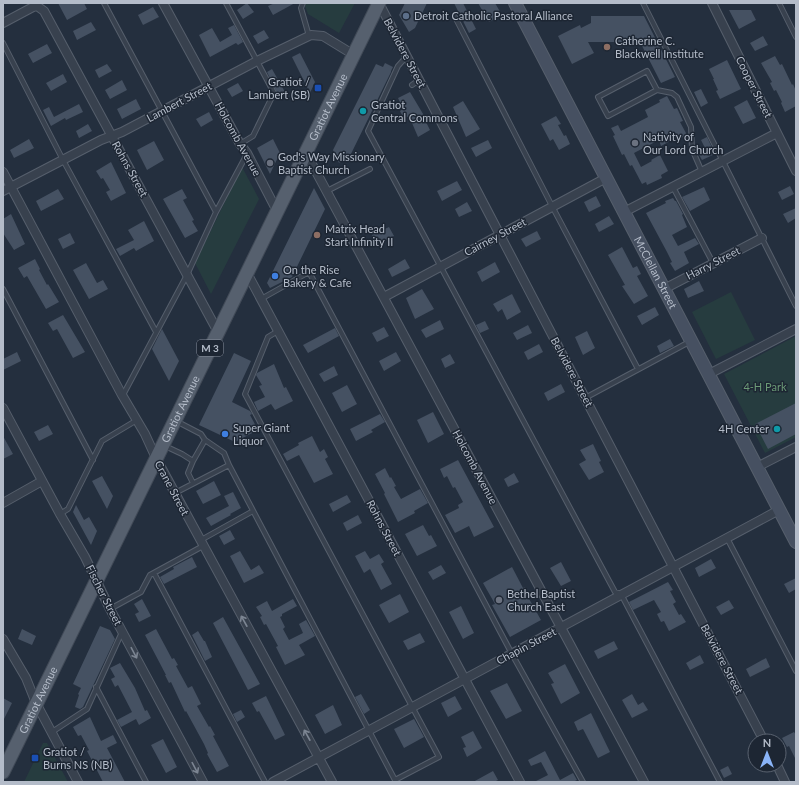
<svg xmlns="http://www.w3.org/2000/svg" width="799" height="785" font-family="Lato,sans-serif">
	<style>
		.green { fill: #263c3f }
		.building { fill: #455162 }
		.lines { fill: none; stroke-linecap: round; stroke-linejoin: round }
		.lane-casing { stroke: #565f6c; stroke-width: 6 }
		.street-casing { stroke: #565f6c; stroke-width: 10 }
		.secondary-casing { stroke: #565f6c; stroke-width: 14 }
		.primary-casing { stroke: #414a57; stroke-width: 15 }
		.lane { stroke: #38414e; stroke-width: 4 }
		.street { stroke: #38414e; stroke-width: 8 }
		.secondary { stroke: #465061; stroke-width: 12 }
		.primary { stroke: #56606e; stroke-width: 13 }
		.oneway { stroke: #7c8592 }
		.service-dot { fill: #5c6f8a; stroke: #1d2633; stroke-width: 1.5 }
		.education-dot { fill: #8d6e63; stroke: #1d2633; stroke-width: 1.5 }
		.transit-dot { fill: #1a4fb4; stroke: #1d2633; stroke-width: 1.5 }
		.culture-dot { fill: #0f9aa8; stroke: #1d2633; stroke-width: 1.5 }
		.worship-dot { fill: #6b7280; stroke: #1d2633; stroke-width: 1.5 }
		.shop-dot { fill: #3f7fe0; stroke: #1d2633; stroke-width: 1.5 }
		.labels { text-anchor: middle; stroke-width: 3; stroke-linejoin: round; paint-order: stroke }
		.shield { fill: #1d2633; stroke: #878f9c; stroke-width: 1 }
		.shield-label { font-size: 10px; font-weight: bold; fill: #b4bcc9 }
		.poi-label { font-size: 11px; fill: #b4bcc9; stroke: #1d2633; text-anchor: start }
		.street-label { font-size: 11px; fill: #b4bcc9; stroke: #1d2633 }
		.park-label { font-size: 11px; fill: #6b9a76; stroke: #1d2633 }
	</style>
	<rect width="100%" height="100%" fill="#242f3e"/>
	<path class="green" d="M307,3H355L339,33L308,14L305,6Z
		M242,167L259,199L211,294L195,263Z
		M731,292L755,340L716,359L692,312Z
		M796,336V437L765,453L724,374Z
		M43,743H47L68,782H24Z"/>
	<path class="building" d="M58,3H84L87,9L67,20Z
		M247,3L254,12L243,19L237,10Z
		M275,3H295L273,15L268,6Z
		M405,3H427L415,28L409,32L399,15Z
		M454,3H463L476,29L469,33Z
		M478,3H495L502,15L489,22Z
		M153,7L159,17L143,25L138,15Z
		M729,10H751L756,20L739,29Z
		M591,16H644L675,77L661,83L640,42H588L594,53L572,64L558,36L580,25L581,28L591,23Z
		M91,22L96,30L77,40L73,31Z
		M234,25L243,42L238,45L236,43L210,57L199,35L212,28L220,42L232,35L228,28Z
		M264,30L269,38L258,44L253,36Z
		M763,36L768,45L755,51L750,43Z
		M47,44L52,53L33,63L28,54Z
		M300,53L315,82L310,93L292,57Z
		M775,56L780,65L782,64L792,85L793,84L796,91V106L785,112L781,103L782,102L776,90L774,91L770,83L772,82L761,63Z
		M727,60L741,89L720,99L716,91L718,90L713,79H714L709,69Z
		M385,63L393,67L391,71V72L349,158L339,163L333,150L376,64L383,67Z
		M107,64L112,71L99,78L95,70Z
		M272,69L285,92L278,95L267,72Z
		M63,74L67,82L51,91L46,83Z
		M122,80L127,90L110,99L105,90Z
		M238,83L243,91L232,97L227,89Z
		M701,89L708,103L701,107L694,92Z
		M410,92L426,119L425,120L430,130L418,137L409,116L404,119L400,111L403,109L398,98Z
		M667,96L674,109L677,108L683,121L680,122L687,135L679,139L678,137L661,146L659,140L634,153L641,167L652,161L651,160L660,155L668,171L661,175L662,178L647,185L646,182L642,184L632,165L630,166L624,154L622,155L613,136L615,135L611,128L618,125L621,131L648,117L645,110L660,102L659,100Z
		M136,99L141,109L122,119L117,109Z
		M747,100L756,118L743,124L734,107Z
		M463,101L480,129L466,137L453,107Z
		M79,104L83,112L66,120L65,118L51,126L43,110L49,107L54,117Z
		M209,112L213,120L201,127L196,119Z
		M556,116L561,124L558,125L564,136L566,135L570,144L559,150L553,139L550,141L541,124Z
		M88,124L92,131L79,138L76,131Z
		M707,137L715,154L702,160L698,153L706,150L701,140Z
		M29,139L34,148L14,158L10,150Z
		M273,139L280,153L270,174L257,148Z
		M488,140L492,148L476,157L471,148Z
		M154,141L164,160L147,170L137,150Z
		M111,162L126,193L111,201L106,192L110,190L103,178L101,179L96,171Z
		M457,181L462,190L442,201L437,191Z
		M790,186L794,194L782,200L778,192Z
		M704,187L710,200L690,211L682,197Z
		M314,188L325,209L292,277L270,288L267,283Z
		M58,189L64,199L41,211L36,201Z
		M182,189L187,198L183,200L194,220L192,221L198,231L185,238L163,199Z
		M596,196L601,206L589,212L584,202Z
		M673,198L675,201H676L683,214L682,215L687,227L672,235L678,246L695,238L699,244L684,252L689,263L675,271L670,263L672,262L667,252L646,213L666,203L665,201Z
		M467,202L472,211L459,217L455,209Z
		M796,208V218L788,223L783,214Z
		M11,214L25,244L14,250L3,233V219Z
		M609,216L614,224L599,232L595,224Z
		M144,221L154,241L136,251L134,248L120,256L116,249L134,240L128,230Z
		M389,227L394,236L377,244L372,235Z
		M537,231L541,239L526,247L521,239Z
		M70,233L75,243L63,249L58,239Z
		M622,247L633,268L637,266L641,274L637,276L648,296L634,304L622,286L625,285L608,255Z
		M35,259L40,269L39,270L47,285L48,284L59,302L46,309L27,276L24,278L18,268Z
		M405,259L410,268L392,277L388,269Z
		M495,262L500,272L482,282L477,272Z
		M86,263L97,283L103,280L108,289L89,299L73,270Z
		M699,281L704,291L688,298L684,289Z
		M422,289L434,309L415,319L406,298Z
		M512,294L521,312L507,320L502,309L498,312L493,304Z
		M655,307L659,315L642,325L637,316Z
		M63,315L85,352L73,358L57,329L53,331L48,323Z
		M440,320L444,329L426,338L421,330Z
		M485,321L489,329L480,333L476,325Z
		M528,325L532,333L517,340L513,333Z
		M384,327L389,336L377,342L372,333Z
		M335,328L339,336L308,353L303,345Z
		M162,329L179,361L169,381L152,349Z
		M587,331L595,348L583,355L575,337Z
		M670,339L674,346L660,353L657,346Z
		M539,344L543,352L528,360L524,352Z
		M17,352L21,361L3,370V359Z
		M396,352L401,361L384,371L379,361Z
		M234,353L251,361L232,402L250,411L252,414L250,415L258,430L235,442L199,425Z
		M450,354L455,363L445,368L441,359Z
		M274,364L284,388L286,387L293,401L275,410L271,404L258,411L254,402L265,397L259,386L262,385L256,375L257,373Z
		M334,366L338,375L324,382L319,374Z
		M561,384L565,392L548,401L544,393Z
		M347,385L357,404L342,412L332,393Z
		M796,403V434L768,449L755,424Z
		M433,412L444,434L428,443L417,420Z
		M380,414L385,422L371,430L373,432L356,441L350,429Z
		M48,425L53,434L39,441L34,432Z
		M3,436L13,454L3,459Z
		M312,436L320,452L324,449L328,457L325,459L333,474L314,483L299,455L287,461L283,454L299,445L298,443Z
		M593,444L601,461L599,462L604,472L589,480L579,464L586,460L580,450Z
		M458,460L494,527L474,537L469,526L455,533L445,515L459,508L458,505L463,502L455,487L453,488L447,476L444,478L440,469Z
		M385,468L390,478L391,477L396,486L394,487L401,499L420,489L428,503L414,511L415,513L398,522L384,494L385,493L375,474Z
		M514,473L519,482L508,487L504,479Z
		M102,476L113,496L107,509L92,481Z
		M214,481L221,495L203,504L196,491Z
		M233,492L241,508L230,514L231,515L211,526L206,518L229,506L224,496Z
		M347,495L351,502L333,512L329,504Z
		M76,505L84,520L89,517L97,531L91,545L73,512Z
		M358,515L362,523L347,531L343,523Z
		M423,525L429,536L431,535L437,546L417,556L405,534Z
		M230,530L235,539L224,545L219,536Z
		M240,551L251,570L259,565L264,573L244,583L230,556Z
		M365,551L370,559L379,554L384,562L381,564L392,584L381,590L370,569L364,573L355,556Z
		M192,557L197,567L164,584L160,577L174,569L173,567Z
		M711,559L716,568L699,577L695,568Z
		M561,562L571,581L561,586L550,568Z
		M441,565L446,573L433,580L428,572Z
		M512,567L523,588L525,587L530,596L528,597L541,620L510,637L492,605L495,604L483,583Z
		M796,578V589L789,593L784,584Z
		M668,582L673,590L670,591L676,602L673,604L679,615L681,614L686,622L669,631L664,621L661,622L657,614L661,612L654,600L633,610L629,602Z
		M400,594L409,612L389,623L379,605Z
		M142,599L151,616L139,622L135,614L139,612L134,604Z
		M293,599L297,606L282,614V616L280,617L285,627L283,629L289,640L303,633L299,624L306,620L315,636L299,645L305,655L285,665L276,647L278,646L266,624L264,625L260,617L262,616L256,607L267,601L272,611Z
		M729,600L734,608L721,615L716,607Z
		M461,606L474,633L463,639L449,612Z
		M223,617L260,684L248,690L213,623Z
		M100,626L110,630L115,639L83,707L80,709L75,707L79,695L78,694L81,688L73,684Z
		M22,629L36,636L32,645L18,639Z
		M156,629L172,659L174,658L178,665L176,666L188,688L192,686L201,704L197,706L209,727L210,726L215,735L213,736L229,766L217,772L207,754L208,753L204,744L186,711L185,712L171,682L169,683L165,675H166L145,635Z
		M198,631L204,641H205L212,657L205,661L192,635Z
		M420,633L425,642L408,650L403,641Z
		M614,641L618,649L598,659L594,651Z
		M700,655L704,663L690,670L686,663Z
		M766,658L770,667L750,677L746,669Z
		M120,663L135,688L145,711L147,710L151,718L139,725L136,719L121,727L117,720L132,712L118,685L115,687L111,679L115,677L110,668Z
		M565,664L580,693L561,704L551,684L554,683L548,673Z
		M507,683L522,711L506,719L490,691Z
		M361,694L370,710L364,714L355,697Z
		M632,694L638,705L643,702L648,710L632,718L622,700Z
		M266,696L285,735L275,740L259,711L257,712L252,703Z
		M455,696L462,709L448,717L441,703Z
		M3,698L12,703L3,721Z
		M333,705L342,725L325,734L315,715Z
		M241,710L245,717L237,722L233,714Z
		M591,713L610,752L598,758L583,729L578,731L574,722Z
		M90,717L101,741L113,735L117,743L107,748L125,782H103L87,751L89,750L81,735L78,736L73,727Z
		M414,719L424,737L404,748L394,729Z
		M473,731L482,748L467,757L463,748L466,747L461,737Z
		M794,732L796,735V760L789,746L787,747L782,738Z
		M163,739L177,767L166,773L151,745Z
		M545,751L560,780L573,773L577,780L573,782H534L548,775L541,762L531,766L528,760Z
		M728,766L732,774L724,778L720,770Z
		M493,771L498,780L494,782H473Z"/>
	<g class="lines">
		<defs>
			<path id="lane" d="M104,3L216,212
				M226,3L274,93L253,136L240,144
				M303,3L301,8L309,36
				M643,3L796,306
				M779,3L796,37
				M454,15L552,206L638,369
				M3,43L63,160L156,332
				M407,56L398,66L368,131L615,592L621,594L720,782
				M412,85L419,80
				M657,90L647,71L598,97L608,116L657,90L672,93L677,97L691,127L692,149L702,172
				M673,187L713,263
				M327,191L370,169
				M3,289L93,460
				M261,299L309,272L512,654L583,782
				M278,331L268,337L245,394L439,757L395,780
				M123,395L187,275L216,212L247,154
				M585,398L691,341
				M205,440L224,453L229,465
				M165,446L182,454L193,461L205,440L201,434L176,421
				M193,461L188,473L193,483
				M175,493L229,465L396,782
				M60,514L68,509L102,441L137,420
				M727,538L796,671
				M201,540L253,511
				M154,573L265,782
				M110,609L141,592L150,575L203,546
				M96,687L146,782
				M52,732L87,709L122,632"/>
			<path id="street" d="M163,3L240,144L247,153L277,211
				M379,3L764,741
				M712,3L796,171
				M3,23L33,7L37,6L44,11L218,332
				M306,153L644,782
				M3,172L122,395L145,434L156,458L175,493L332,782
				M3,191L101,140L122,132L257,61L311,35L323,36L354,55
				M624,212L777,133
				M247,273L520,782
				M664,289L762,238
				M384,297L606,178
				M709,374L796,329
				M3,408L60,514L85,557L110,609L203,782
				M757,467L796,447
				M3,503L42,481
				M3,639L26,678L36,703L78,782
				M777,765L785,782
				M273,782L779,510"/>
			<g id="secondary">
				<path id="s1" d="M515,3L796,542"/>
			</g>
			<g id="primary">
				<path id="s2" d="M3,772L379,3"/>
			</g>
		</defs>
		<use href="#lane" class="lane-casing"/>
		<use href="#street" class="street-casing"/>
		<use href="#secondary" class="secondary-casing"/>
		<use href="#primary" class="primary-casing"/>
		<use href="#lane" class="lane"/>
		<use href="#street" class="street"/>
		<use href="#secondary" class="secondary"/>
		<use href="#primary" class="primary"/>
	</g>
	<defs><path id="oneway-shaft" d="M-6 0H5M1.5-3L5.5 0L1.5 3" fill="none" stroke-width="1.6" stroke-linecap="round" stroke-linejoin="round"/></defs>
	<g class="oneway">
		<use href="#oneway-shaft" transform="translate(244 621) rotate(-119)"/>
		<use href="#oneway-shaft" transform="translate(134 653) rotate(62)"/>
		<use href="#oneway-shaft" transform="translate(307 735) rotate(-119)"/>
		<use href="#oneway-shaft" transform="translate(195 768) rotate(62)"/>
	</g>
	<circle class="service-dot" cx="406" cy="16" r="4"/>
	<g class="education-dot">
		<circle cx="607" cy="47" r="4"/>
		<circle cx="317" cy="235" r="4"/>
	</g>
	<g class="transit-dot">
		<rect x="314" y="84" width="8" height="8" rx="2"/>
		<rect x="31" y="754" width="8" height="8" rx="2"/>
	</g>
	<g class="culture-dot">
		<circle cx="363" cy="111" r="4"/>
		<circle cx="777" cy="429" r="4"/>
	</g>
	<g class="worship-dot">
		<circle cx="635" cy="143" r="4"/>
		<circle cx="270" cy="163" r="4"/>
		<circle cx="499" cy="600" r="4"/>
	</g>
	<g class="shop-dot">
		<circle cx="275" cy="276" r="4"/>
		<circle cx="225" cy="434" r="4"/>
	</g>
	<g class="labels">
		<rect class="shield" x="197" y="340" width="26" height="16" rx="3"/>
		<g class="shield-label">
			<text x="210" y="352">M 3</text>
		</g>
		<g class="poi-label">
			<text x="414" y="20">Detroit Catholic Pastoral Alliance</text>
			<text x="615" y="45">Catherine C.<tspan x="615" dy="13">Blackwell Institute</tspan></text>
			<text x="310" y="86" text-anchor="end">Gratiot /<tspan x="310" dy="13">Lambert (SB)</tspan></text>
			<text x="371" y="109">Gratiot<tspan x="371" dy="13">Central Commons</tspan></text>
			<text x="643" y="141">Nativity of<tspan x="643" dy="13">Our Lord Church</tspan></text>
			<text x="278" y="161">God's Way Missionary<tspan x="278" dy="13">Baptist Church</tspan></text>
			<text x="325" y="233">Matrix Head<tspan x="325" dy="13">Start Infinity II</tspan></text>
			<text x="283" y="274">On the Rise<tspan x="283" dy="13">Bakery &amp; Cafe</tspan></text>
			<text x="233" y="432">Super Giant<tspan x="233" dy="13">Liquor</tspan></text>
			<text x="769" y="433" text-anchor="end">4H Center</text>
			<text x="507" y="598">Bethel Baptist<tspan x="507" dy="13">Church East</tspan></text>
			<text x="43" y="756">Gratiot /<tspan x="43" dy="13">Burns NS (NB)</tspan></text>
		</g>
		<g class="street-label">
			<text transform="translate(405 53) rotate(62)" y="4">Belvidere Street</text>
			<text transform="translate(754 87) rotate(63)" y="4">Cooper Street</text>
			<text transform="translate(179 102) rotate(-28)" y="4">Lambert Street</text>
			<text dy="4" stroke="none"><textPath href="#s2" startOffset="740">Gratiot Avenue</textPath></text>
			<text transform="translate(238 139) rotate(61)" y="4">Holcomb Avenue</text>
			<text transform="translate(130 169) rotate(61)" y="4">Rohns Street</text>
			<text transform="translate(495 237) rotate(-28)" y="4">Cairney Street</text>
			<text transform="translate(713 263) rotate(-27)" y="4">Harry Street</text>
			<text dy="4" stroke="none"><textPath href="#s1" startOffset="304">McClellan Street</textPath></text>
			<text transform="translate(572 372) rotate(62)" y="4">Belvidere Street</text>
			<text dy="4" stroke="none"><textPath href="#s2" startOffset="404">Gratiot Avenue</textPath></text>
			<text transform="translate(475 467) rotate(62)" y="4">Holcomb Avenue</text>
			<text transform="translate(172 488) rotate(62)" y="4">Crane Street</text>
			<text transform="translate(384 528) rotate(62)" y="4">Rohns Street</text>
			<text transform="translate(104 595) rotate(63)" y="4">Fischer Street</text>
			<text transform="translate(526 646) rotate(-28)" y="4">Chapin Street</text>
			<text transform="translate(722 659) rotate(62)" y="4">Belvidere Street</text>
			<text dy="4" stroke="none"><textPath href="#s2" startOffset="80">Gratiot Avenue</textPath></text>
		</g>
		<g class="park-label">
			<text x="765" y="391">4-H Park</text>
		</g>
	</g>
	<rect width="799" height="785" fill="none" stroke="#b4bcc9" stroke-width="8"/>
	<g transform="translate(767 753)"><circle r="19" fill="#1d2633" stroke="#59626f"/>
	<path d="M0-3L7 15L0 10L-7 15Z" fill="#8ab4f8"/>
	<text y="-6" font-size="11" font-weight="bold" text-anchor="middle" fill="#b4bcc9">N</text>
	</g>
</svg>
